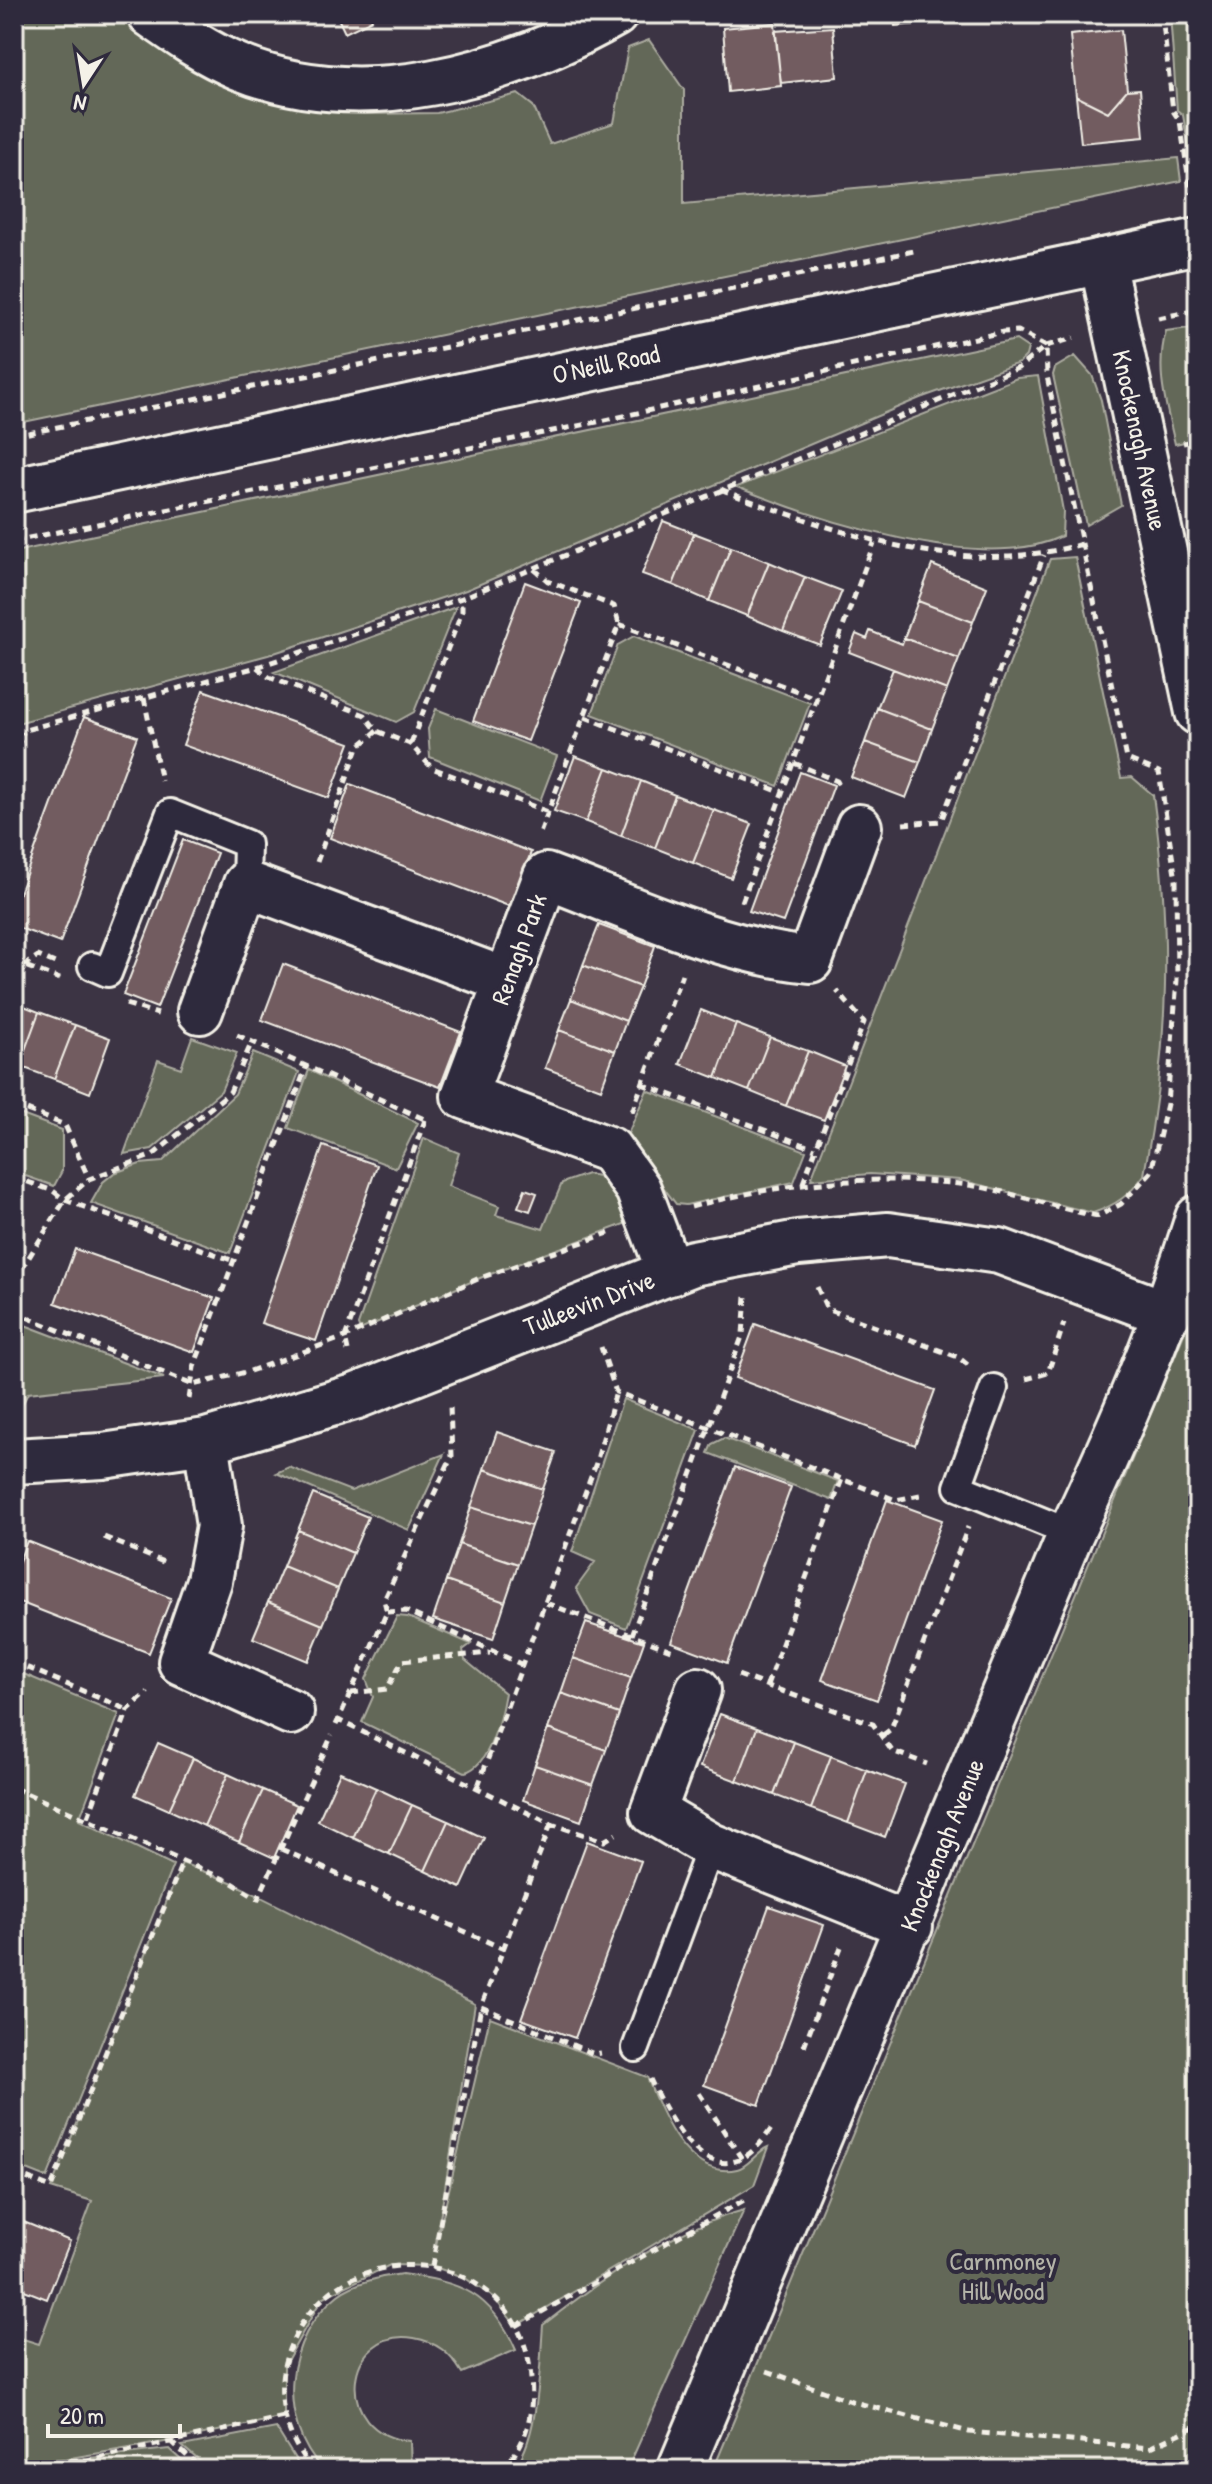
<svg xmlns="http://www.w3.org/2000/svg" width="1212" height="2484" font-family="'Patrick Hand',sans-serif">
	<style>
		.green { fill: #646759; stroke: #acaca0; stroke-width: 2 }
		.building { fill: #725b61; stroke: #f4f1e8; stroke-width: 2 }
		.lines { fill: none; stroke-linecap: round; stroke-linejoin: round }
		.lane-casing { stroke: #f4f1e8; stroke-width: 32 }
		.street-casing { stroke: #f4f1e8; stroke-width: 50 }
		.secondary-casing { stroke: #f4f1e8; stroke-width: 50 }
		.path { stroke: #f4f1e8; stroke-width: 5; stroke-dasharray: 8 6; stroke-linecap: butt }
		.lane { stroke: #2f2a3d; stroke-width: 26 }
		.street { stroke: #2f2a3d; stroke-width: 44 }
		.secondary { stroke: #2f2a3d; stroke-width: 44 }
		.labels { text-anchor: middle; stroke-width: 8; stroke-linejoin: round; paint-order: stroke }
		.street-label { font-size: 26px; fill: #f4f1e8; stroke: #2f2a3d }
		.park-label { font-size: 26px; fill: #b3b3a8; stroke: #2f2a3d }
	</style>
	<rect width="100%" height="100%" fill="#3c3444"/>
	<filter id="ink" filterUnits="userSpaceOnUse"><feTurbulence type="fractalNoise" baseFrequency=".0125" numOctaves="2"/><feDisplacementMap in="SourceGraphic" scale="16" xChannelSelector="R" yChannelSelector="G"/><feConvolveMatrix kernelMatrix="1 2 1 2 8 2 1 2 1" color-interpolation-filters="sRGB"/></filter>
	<g filter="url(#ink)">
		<path class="green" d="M14,14H114L214,80L271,101L364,114L437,113L518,94L533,106L550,144L614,123L628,48L649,40L684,90V204L1178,158L1181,181L14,424Z
			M1170,14H1198L1195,183L1183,115L1177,110Z
			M1198,327V439L1175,444C1166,405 1155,370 1166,331Z
			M1016,340L1028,348L1026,356L1019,363L920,398L466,590L268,655L14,724V552Z
			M1075,356L1092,375L1101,400L1121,505L1086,525L1053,375L1055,368Z
			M1038,376L1063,511L1062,536C983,575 815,519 737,487L1017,378Z
			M1075,557L1121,778L1132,777L1153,795C1171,928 1170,1042 1144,1175C1130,1195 1116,1205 1093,1213L960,1180L870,1174L811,1179L1050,559Z
			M456,607L414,712L396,722L274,672Z
			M634,636L810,703L778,786L592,714L618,645Z
			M436,709L557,756L540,801L430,757L428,729Z
			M192,1037L237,1053L221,1091L152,1149L124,1154L158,1060L181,1068Z
			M253,1053L299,1072L230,1253L91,1203L103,1182L114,1173L140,1164L162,1162L235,1094Z
			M309,1070L418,1123L396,1168L288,1128Z
			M647,1090L806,1151L794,1182L686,1205L676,1204L626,1138Z
			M14,1112L62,1130V1171L54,1186L14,1172Z
			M424,1138L459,1153L448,1186L499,1206L496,1215L543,1229L562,1183L587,1174L604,1177L630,1212L627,1223L480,1278L360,1330L358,1325Z
			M1198,1300V2470H713L757,2365Z
			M14,1320L17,1322L164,1378L28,1393L22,1405H14Z
			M623,1399L699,1430L626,1628L590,1614L576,1588L595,1562L572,1552Z
			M724,1438L838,1481L831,1500L708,1453L712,1444Z
			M444,1454L409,1530L276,1473L289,1467L351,1491Z
			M397,1616L408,1617L471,1644L463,1650L465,1660L505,1693C501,1716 490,1766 465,1772L362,1722L373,1697L366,1679Z
			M14,1670L119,1714L79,1820L173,1865L47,2178L14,2165Z
			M182,1863L231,1882L475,2004L435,2249L490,2017L647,2077C661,2114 687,2180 737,2169C748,2167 756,2152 768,2147L754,2185L516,2326L494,2298L465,2278L432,2266L390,2265L322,2298L284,2366V2417L171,2441L35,2464L169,2449L192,2470H14V2467L25,2465H14V2336L39,2344L92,2201L51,2188Z
			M744,2210L627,2470H512C539,2444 540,2362 543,2325C603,2278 671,2230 744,2210Z
			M402,2274C460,2282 491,2292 516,2350L462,2373C450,2353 437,2342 414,2338C343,2326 331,2434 410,2441L411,2470H323C276,2420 284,2337 338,2295C353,2283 383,2276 402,2274Z
			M276,2428L300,2467L296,2470H210L182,2446Z"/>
		<path class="building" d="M336,14H370L372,20L345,33Z
			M894,14H945L946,22L895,26Z
			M945,14H993L945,18Z
			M775,23L781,86L728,92L723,28Z
			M833,27L837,77L781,83L775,31Z
			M1121,30L1127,90L1108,112L1076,96L1070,35Z
			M1140,89L1144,137L1081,143L1076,96L1108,112L1127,90Z
			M663,521L694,533L673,585L642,574Z
			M694,533L731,547L709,601L673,585Z
			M731,547L769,562L747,616L709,601Z
			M769,562L805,577L783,631L747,616Z
			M932,565L987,587L973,622L918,601Z
			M805,577L842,591L820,645L783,631Z
			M525,582L581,603L528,741L473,721Z
			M918,601L973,622L959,659L904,638Z
			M870,631L902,644L904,638L959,659L947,690L849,652L856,634L867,639Z
			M893,669L947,690L932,729L877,708Z
			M203,690L350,743L329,798L183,745Z
			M877,708L932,729L920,762L865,742Z
			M84,717L137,736L60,943L14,926V907Z
			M865,742L920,762L906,798L851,777Z
			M575,756L607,768L586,822L554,811Z
			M607,768L641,781L621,836L586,822Z
			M800,772L834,785L783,922L749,911Z
			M641,781L675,795L655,848L621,836Z
			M350,784L531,852L511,907L330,838Z
			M675,795L714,810L693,863L655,848Z
			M714,810L752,824L731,878L693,863Z
			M183,840L217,853L157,1008L123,995Z
			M599,925L655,946L640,987L583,965Z
			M283,964L461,1032L440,1087L262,1020Z
			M583,965L640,987L626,1021L571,999Z
			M571,999L626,1021L615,1051L559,1030Z
			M14,1002L39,1012L19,1066L14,1064Z
			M701,1010L736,1024L716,1078L680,1064Z
			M39,1012L75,1025L54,1079L19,1066Z
			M736,1024L770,1037L749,1091L716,1078Z
			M75,1025L110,1038L90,1093L54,1079Z
			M559,1030L615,1051L601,1089L545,1068Z
			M770,1037L808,1051L786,1106L749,1091Z
			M808,1051L845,1066L824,1120L786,1106Z
			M323,1146L377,1165L316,1341L261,1323Z
			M525,1189L537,1193L530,1211L518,1207Z
			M75,1249L214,1298L194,1352L55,1303Z
			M755,1324L935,1390L915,1445L735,1378Z
			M497,1432L556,1452L543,1489L484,1469Z
			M735,1467L791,1487L727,1663L671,1642Z
			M484,1469L543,1489L531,1526L471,1507Z
			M313,1494L368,1517L353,1553L298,1530Z
			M887,1500L942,1520L877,1700L822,1680Z
			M471,1507L531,1526L518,1564L459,1544Z
			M298,1530L353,1553L338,1589L283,1566Z
			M27,1541L171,1598L149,1653L14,1600V1574Z
			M459,1544L518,1564L505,1602L446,1581Z
			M283,1566L338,1589L323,1625L268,1602Z
			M446,1581L505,1602L493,1639L433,1619Z
			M268,1602L323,1625L308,1661L253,1638Z
			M586,1623L644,1642L631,1678L573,1658Z
			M573,1658L631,1678L619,1714L561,1693Z
			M561,1693L619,1714L606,1750L548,1729Z
			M720,1714L757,1728L737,1781L700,1767Z
			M757,1728L794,1742L774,1795L737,1781Z
			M548,1729L606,1750L593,1785L535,1765Z
			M794,1742L831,1756L811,1809L774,1795Z
			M158,1743L193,1758L169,1810L135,1795Z
			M831,1756L867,1770L848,1823L811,1809Z
			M193,1758L228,1774L204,1826L169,1810Z
			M535,1765L593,1785L581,1821L523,1800Z
			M867,1770L905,1784L885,1837L848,1823Z
			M340,1772L376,1788L353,1838L318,1821Z
			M228,1774L263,1790L239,1842L204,1826Z
			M376,1788L412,1805L389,1854L353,1838Z
			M263,1790L297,1805L274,1858L239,1842Z
			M412,1805L448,1821L425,1871L389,1854Z
			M448,1821L484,1838L461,1888L425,1871Z
			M587,1841L641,1861L575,2038L521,2019Z
			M769,1906L824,1925L759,2105L704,2085Z
			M14,2218L70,2241L47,2299L14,2286Z"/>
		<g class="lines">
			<defs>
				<path id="lane" d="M92,966L108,973L170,813L247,844L246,884
					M994,1388L958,1487L1071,1533
					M636,2048L711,1846"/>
				<path id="street" d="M150,14C178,34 207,54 239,67C361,117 506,76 615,14
					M1102,261L1198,712
					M200,1011L246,884L507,981
					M670,1273L638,1189L610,1150L464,1096L546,876C632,908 718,950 810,960L859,827
					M206,1441L219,1526L209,1581L181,1662L291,1712
					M14,1461L103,1456L206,1441L354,1397L693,1263L798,1243L888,1235L999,1251L1168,1314
					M698,1690L653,1812L711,1846L910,1926
					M680,2470L1071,1533C1120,1429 1164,1327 1198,1218"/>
				<path id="secondary" d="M14,490L1198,241"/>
			</defs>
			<use href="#lane" class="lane-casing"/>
			<use href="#street" class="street-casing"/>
			<use href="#secondary" class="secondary-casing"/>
			<path class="path" d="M1165,14L1163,23L1173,111L1180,121L1191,194
				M1158,318L1198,310
				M14,436L914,251
				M1183,443L1198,440
				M721,489C747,501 774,509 801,518C893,550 986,571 1082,544
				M14,541L592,423L1003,332L1018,331L1046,346
				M534,569L548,581L614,606L619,624L540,833
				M619,624L818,699
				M257,667L269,677L365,715L377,731L410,744L432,768L548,812
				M144,698L161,781
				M585,717L783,793
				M14,733L257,667L462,598L1018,368L1046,346L1074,338
				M411,743L462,612V598
				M14,761L23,732
				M794,763L837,781L841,789
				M903,824L941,821L1044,555
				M317,862L358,747L377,731
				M742,902L874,543
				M14,962L60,979
				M23,966L38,956L60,965
				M126,1004L158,1014
				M237,1035L424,1119
				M642,1084L815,1149
				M14,1105L65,1125L89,1179
				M632,1112L682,974
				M14,1177L53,1191L65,1200L234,1261
				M803,1183L864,1022L837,991
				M691,1207C779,1183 869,1174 960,1184C1006,1189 1052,1208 1098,1216L1121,1204L1151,1172L1167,1104L1177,980L1176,880L1159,772L1127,759L1047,376L1046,346
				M14,1281L65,1200L89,1179L153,1155L230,1092L251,1044
				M817,1287L827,1309L958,1357L969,1366
				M14,1312L193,1385L250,1371L345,1337L480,1278L609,1233
				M601,1347L616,1392L896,1500L925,1494
				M348,1351L345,1337L425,1120
				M1026,1379L1048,1373L1064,1323
				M189,1399L194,1367L307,1065
				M104,1537L168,1564
				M546,1603L676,1652
				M387,1612L406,1611L523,1665
				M632,1635L743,1334L746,1296
				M14,1662L128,1710
				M738,1675L873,1724L892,1751L927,1764
				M767,1685L842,1479
				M351,1693L387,1689L402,1661L490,1653
				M336,1719L551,1824L604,1841L616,1834
				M336,1725L387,1612L384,1600L452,1456L450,1406
				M883,1735L891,1729L968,1527
				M478,1786L596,1463L616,1392
				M14,1788L231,1882L258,1899L332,1735
				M88,1817L128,1710L148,1692
				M551,1824L481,2007L594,2054L601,2053
				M281,1849L504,1949
				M804,2046L841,1947
				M650,2079C674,2132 719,2207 771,2129
				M699,2093L742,2159
				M14,2173L51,2188L182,1863
				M432,2266L481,2007
				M516,2326L746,2199
				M767,2371L854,2402L969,2432L1149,2448L1198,2425
				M171,2441L202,2470
				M14,2463L88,2460L284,2417
				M313,2470C288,2441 275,2400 285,2362C324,2223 522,2239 531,2379C533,2399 531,2420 523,2439C519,2449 510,2460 504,2470"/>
			<use href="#lane" class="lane"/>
			<use href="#street" class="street"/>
			<use href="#secondary" class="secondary"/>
		</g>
	</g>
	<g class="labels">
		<g class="street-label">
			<text transform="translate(606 364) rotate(-12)" y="9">O'Neill Road</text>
			<text transform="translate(1140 440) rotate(78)" y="9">Knockenagh Avenue</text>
			<text transform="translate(519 949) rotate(-70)" y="9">Renagh Park</text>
			<text transform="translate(589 1303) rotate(-21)" y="9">Tulleevin Drive</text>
			<text transform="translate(942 1845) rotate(-68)" y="9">Knockenagh Avenue</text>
		</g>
		<g class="park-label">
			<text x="1003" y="2270">Carnmoney<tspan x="1003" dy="30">Hill Wood</tspan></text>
		</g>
	</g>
	<rect width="1212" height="2484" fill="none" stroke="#2f2a3d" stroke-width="48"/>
	<rect x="24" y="24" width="1164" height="2436" fill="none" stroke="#f4f1e8" stroke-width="3" filter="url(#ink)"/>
	<g transform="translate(84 84) rotate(192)" stroke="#2f2a3d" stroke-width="6" paint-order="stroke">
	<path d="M0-6L14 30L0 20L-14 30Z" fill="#f4f1e8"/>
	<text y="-12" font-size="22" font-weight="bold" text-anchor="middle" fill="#f4f1e8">N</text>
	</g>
	<path d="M48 2424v12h132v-12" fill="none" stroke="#f4f1e8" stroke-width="4"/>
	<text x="60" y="2424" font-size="24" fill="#f4f1e8" stroke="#2f2a3d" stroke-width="6" paint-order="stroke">20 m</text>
</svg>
